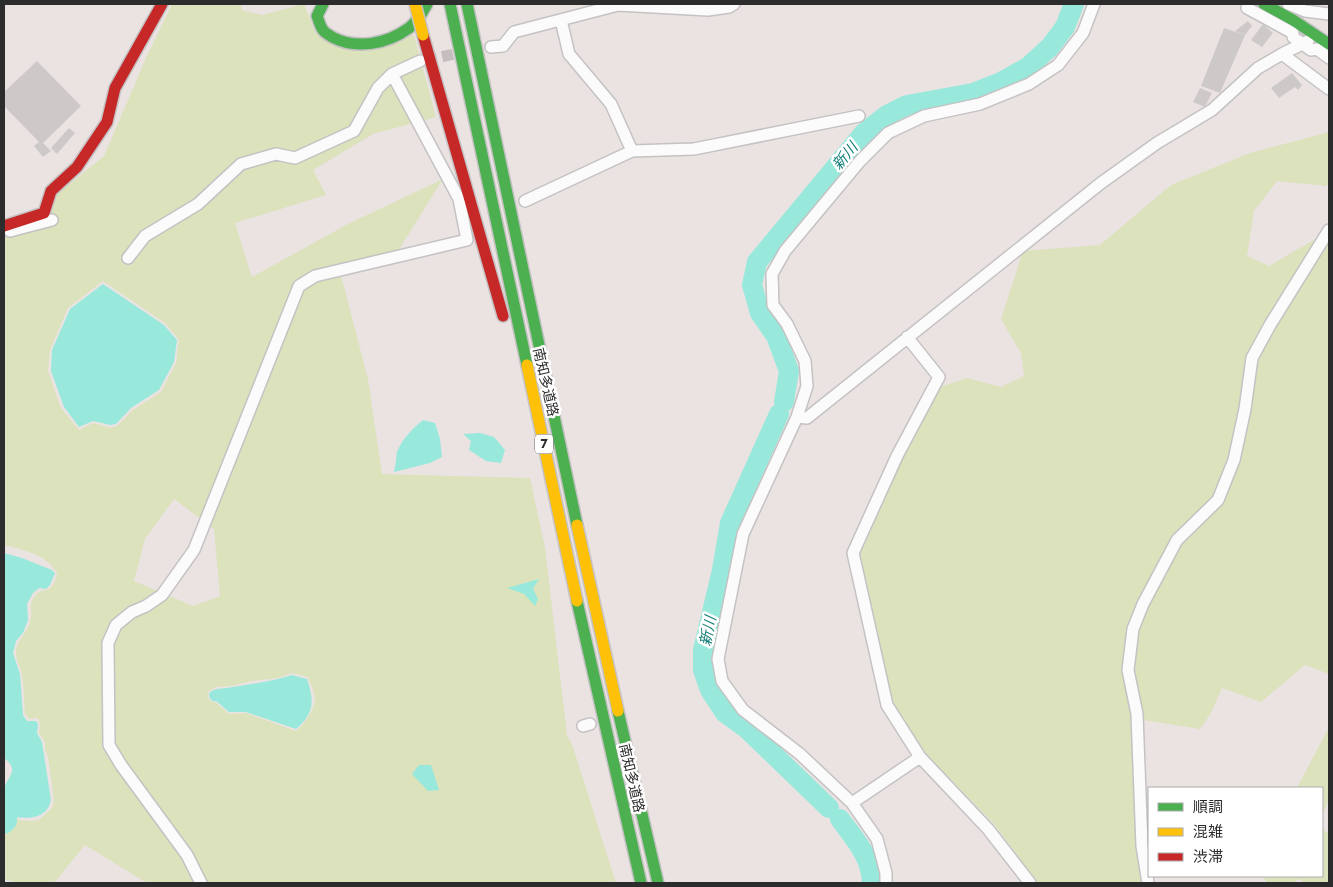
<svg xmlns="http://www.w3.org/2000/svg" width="1333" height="887" font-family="Jost,'Noto Sans JP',sans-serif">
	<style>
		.green { fill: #dce2bc; fill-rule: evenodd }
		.water { fill: #98e9dc }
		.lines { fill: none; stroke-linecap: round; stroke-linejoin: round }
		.river { stroke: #98e9dc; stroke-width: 20 }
		.building { fill: #cec9c9 }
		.street-tunnel { stroke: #c4bebe; stroke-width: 11; stroke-dasharray: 11 5.5; stroke-linecap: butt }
		.street-casing { stroke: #c4c2c3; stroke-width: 14 }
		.fast-casing { stroke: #c4c2c3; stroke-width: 14 }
		.slow-casing { stroke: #c4c2c3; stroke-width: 14 }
		.jam-casing { stroke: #c4c2c3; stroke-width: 14 }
		.street { stroke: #fcfbfb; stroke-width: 11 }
		.fast { stroke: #4caf50; stroke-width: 11 }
		.slow { stroke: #ffc107; stroke-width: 11 }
		.jam { stroke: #c62828; stroke-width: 11 }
		.slow-bridge-casing { stroke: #c6c2c2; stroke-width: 14; stroke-linecap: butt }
		.slow-bridge { stroke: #ffc107; stroke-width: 11 }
		.labels { text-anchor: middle; stroke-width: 5; stroke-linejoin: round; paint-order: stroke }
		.shield { fill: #fff; stroke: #6b6b6b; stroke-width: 1 }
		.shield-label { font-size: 12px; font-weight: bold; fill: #2c2c2c }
		.street-label { font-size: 14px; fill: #2c2c2c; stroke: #fff }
		.water-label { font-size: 15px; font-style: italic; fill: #117f77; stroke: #fff }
	</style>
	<rect width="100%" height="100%" fill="#eae3e2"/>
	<path class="green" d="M172,4H241L242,10L262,15L304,4L314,30L340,47L414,35L436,117L373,134L313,170L326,195L235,223L252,277L348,224L443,179L398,251L338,264L368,379L382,474L530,478L545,548L567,735L573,747L616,883H147L85,845L54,883H17L6,879L4,882V810L12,819L31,821L39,820L52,808L54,800L48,757L45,750V742L39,733L40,724L38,718L29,719L25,714C24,701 24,688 22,675C21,668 16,661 16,653C16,641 27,633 30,622C34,607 25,604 40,591C51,591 55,584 57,573C46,554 23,550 4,545V233L57,194L104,156L146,58ZM103,281L165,323L179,340L176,363L161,392L133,410L117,426L110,428L93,423L79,430L61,408L48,371L50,350L68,308ZM174,499L214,529L220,596L193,606L134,581L145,539ZM292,673L308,677C310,683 314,691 315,697C315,710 305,723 296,731L246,713L229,714L215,702H211L208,697L209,691L216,687L231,686L251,681L278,678Z
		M1329,132V182L1326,186L1277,181L1254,211L1247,256L1269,266L1329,231V674L1305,665L1261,702L1222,688L1211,713L1200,729L1131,718L1136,846L1141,883H1038L994,824L927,755L891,700L860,555L904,455L940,387L967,378L1001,387L1024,376L1021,353L1001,319L1023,251L1100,245L1171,185L1250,153Z
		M1329,727V801L1322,814V788H1297Z
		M1322,829L1329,834V883H1305L1298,879L1294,883H1267L1262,876H1322Z"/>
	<path class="water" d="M103,284L164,325L177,340L174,362L159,390L131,408L116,424L110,425L93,421L79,427L64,407L51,371L52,350L70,309Z
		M423,420L435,423L440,439L442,457L430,463L394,472C396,465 396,456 397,452C403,438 412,429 423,420Z
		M480,433L494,437L505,450L501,463L486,461L469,450L471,441L463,434Z
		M4,553L22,558L52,570L55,573L50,585L46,589L39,588L33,593L27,604L28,620L23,633L16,641L13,653L20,674L23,715L27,721H36L38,724L37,733L42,742L51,800C47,819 29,819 13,817L4,806C4,801 3,795 4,790C6,777 21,771 4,758Z
		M539,579L533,589L538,599L535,606L524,594L507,588Z
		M292,675L307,679C314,700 315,713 296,729L246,712H229L216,701H212L209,696L210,692C218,687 224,689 233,687C253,684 273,681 292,675Z
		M419,765H431L439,790L428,791L412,774Z"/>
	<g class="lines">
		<path class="river" d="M784,402L789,371L776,336L760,313L752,285L757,262L864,133L887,115L907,105L973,93L1001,82L1028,67L1050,47L1065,27L1074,4
			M779,414L730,523L722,570L703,650V670L710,690L725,713L747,729L829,808
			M840,819C855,840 871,856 872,883
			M4,824L7,821V811"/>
	</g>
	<path class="building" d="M1248,21L1252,26L1245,35L1235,31Z
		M1263,24L1273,33L1262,47L1251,40Z
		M1224,28L1245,35L1220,93L1201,86Z
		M37,61L81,106L43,143L51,151L43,157L34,146L39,142L4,106V92Z
		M1292,73L1302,85L1298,90L1295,87L1279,98L1271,88Z
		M1200,88L1212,93L1205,107L1193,102Z
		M69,128L75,133L57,154L51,148Z"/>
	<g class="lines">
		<path class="street-tunnel" d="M426,60L465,52"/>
		<defs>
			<path id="street" d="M1288,4L1305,11L1329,14
				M1247,8L1293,33V37L1311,50L1317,49L1329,58
				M561,20L569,54L611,104L632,151
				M1308,41L1282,54L1329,89
				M491,47L503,46L514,32L618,5L708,10L729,7L734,4
				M525,201L632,151L694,149L859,116
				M10,231L52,220
				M128,258L145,236L198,204L241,164L276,154L295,158L354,131L378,88L392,74L420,61
				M907,337L939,377L897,456L853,553L887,705L920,757L988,829L1030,883
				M797,417L807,418L1101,183L1157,143L1212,110L1258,68L1282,54
				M583,726L590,724
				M852,803L920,757
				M201,883L187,855L121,765L109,745L108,643L116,625L132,612L146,606L162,595L194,550L299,286L315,276L467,240L459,199L392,74
				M886,883V873L877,839L852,803L800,754L743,710L722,681L718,659L743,534L797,417L807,386L805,361L787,324L773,305L772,274L785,251L860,161L888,133L924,116L980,104L1029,84L1058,65L1083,33L1094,4
				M1148,883L1142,846L1137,714L1128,670L1133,629L1143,604L1177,540L1218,500L1234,460L1245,409L1252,358L1270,325L1329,230"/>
			<path id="fast" d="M323,4L317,16C319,21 320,26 323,30C325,33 329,35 332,37C356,50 387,44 409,28C417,22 422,13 427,4
				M450,4L527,365
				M467,4L577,525
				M1264,4L1293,20L1329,44
				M577,601L641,883
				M618,711L658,883"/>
			<path id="slow" d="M527,365L577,601
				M577,525L618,711"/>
			<path id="jam" d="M423,35L503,316
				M4,226L44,213L51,191L77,167L107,122L115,88L162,4"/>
		</defs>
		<use href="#street" class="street-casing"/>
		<use href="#fast" class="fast-casing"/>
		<use href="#slow" class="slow-casing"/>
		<use href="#jam" class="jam-casing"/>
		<use href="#street" class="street"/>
		<use href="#fast" class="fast"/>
		<use href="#slow" class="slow"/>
		<use href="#jam" class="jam"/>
		<defs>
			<path id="slow-bridge" d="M415,4L423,35"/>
		</defs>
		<use href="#slow-bridge" class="slow-bridge-casing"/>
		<use href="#slow-bridge" class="slow-bridge"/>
	</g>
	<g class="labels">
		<rect class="shield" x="535" y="434.5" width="18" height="19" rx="4"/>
		<g class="shield-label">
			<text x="544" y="448">7</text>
		</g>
		<g class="street-label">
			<text transform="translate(546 382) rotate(77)" y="5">南知多道路</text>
			<text transform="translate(632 778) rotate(77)" y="5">南知多道路</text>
		</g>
		<g class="water-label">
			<text transform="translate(845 156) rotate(-50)" y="5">新川</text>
			<text transform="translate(708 631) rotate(-79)" y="5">新川</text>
		</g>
	</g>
	<rect width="1333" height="887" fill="none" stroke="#2c2c2c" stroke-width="10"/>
	<rect x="1148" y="787" width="175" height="90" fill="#ffffff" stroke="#ababab"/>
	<rect x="1158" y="803" width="25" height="8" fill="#4caf50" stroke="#ababab"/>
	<text x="1193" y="812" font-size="15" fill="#2c2c2c">順調</text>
	<rect x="1158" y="828" width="25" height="8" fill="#ffc107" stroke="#ababab"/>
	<text x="1193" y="837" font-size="15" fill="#2c2c2c">混雑</text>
	<rect x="1158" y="853" width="25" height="8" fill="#c62828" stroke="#ababab"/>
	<text x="1193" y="862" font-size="15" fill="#2c2c2c">渋滞</text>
</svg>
